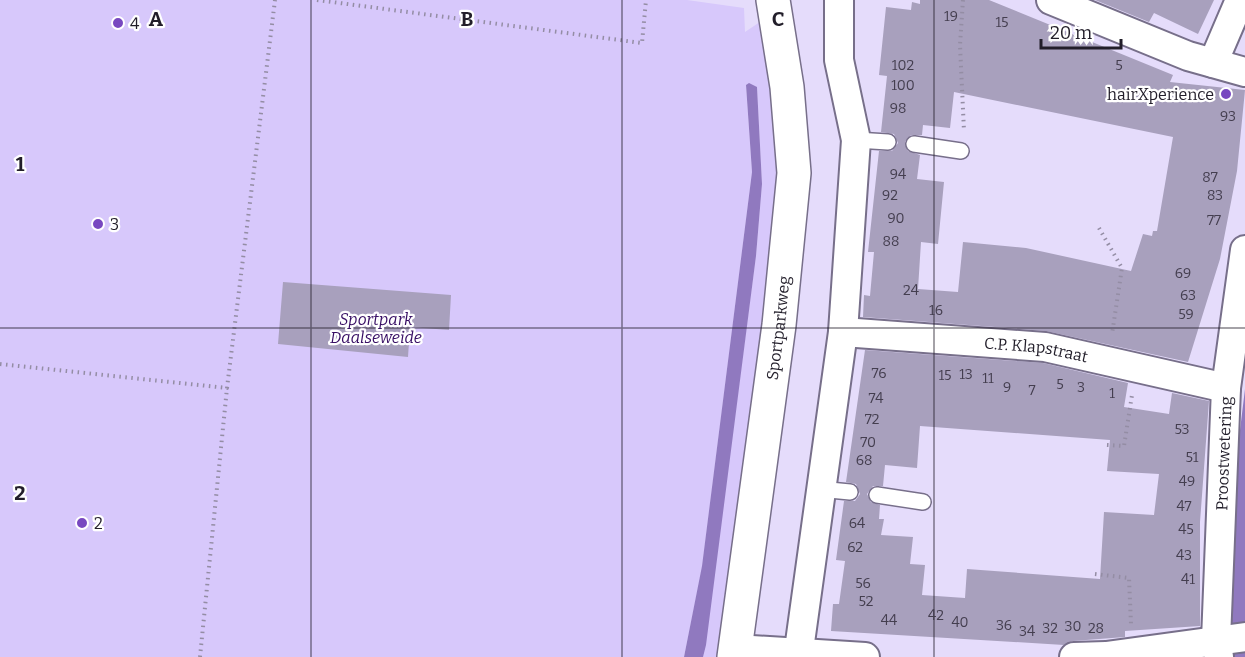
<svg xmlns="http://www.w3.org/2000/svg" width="1245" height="657" font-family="Bitter,serif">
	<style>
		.green { fill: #d7c8fb }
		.water { fill: #9079bf }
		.building { fill: #a8a0bd; fill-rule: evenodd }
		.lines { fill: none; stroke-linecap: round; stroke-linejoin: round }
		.lane-casing { stroke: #776f8a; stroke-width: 18 }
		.street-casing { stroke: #776f8a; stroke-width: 32 }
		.secondary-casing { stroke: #776f8a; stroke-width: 36 }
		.path { stroke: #948da4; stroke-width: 4; stroke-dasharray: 1.5 4.5; stroke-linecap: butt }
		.lane { stroke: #fff; stroke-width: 15 }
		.street { stroke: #fff; stroke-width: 28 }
		.secondary { stroke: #fff; stroke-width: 33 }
		.grid { fill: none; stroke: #221e2a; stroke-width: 1.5; stroke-opacity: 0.55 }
		.poi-dot { fill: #7848c0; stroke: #fff; stroke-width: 2 }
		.labels { text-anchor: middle; stroke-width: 4.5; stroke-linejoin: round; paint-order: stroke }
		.number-label { font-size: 14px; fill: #443e4f }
		.poi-label { font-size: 16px; fill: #221e2a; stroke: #fff; text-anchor: start }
		.park-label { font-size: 16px; font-style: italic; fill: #370e64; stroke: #fff }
		.street-label { font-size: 16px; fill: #221e2a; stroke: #fff }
		.grid-label { font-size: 20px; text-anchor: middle; font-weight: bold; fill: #221e2a; stroke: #fff; stroke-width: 4.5; stroke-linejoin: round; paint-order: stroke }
	</style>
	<rect width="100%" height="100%" fill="#e5dcfb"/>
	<path class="green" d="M0,0H687L744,8L745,32L766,18L779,191L723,657H703L756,256L762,184L757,87L746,86L752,172L702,567L684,657H0Z"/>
	<path class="water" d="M749,83L757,87L762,184L756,256L706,645L703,657H684L702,566L752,172L746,85Z
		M1245,389V657H1231L1232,496Z"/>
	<path class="building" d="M920,0H989L1173,75L1170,82L1245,90L1237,171L1220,259L1188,362L1046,331L863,317L864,295L870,296L874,252H868L879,151H892L898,143L894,134L881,132L887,76L879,75L886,7L911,10L912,2L920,4ZM954,92L1173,137L1157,231H1153L1152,236L1143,234L1131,271L1026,248L963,242L958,292L918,289L921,242L938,244L944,182L917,179L920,155L908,151L905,142L911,135H922L923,125L950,128Z
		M1095,0H1214L1198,34L1154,13L1149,22Z
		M283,282L451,295L449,330L410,327L408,357L278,344Z
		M865,350L1043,363L1128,383L1124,407L1169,414L1172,393L1209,401L1200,522V626L1125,631V637L1073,641L1064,645L831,631L833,604H839L845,561L836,560L844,501H855L860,494L856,484L846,482ZM920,426L1110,440L1107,471L1159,474L1154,515L1104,512L1100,579L967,569L965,598L922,595L925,565L910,564L913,537L881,535L884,519H879L880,505L871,502L867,494L873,486H883L885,465L917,468Z"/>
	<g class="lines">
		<defs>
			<path id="lane" d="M856,140L888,142
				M914,144L961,151
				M819,489L850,492
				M877,495L923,502"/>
			<g id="street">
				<path d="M1051,0L1188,56L1245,72"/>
				<path d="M1213,63L1240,0"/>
				<path id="s1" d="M843,332L1045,347L1226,388"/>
				<path d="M736,649L865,657"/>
				<path d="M798,657L843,332L856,140L839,60V0"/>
				<path d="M1074,657L1106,656L1245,637"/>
				<path id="s2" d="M1219,657L1216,640L1226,388L1245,250"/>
			</g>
			<g id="secondary">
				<path id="s3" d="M734,657L779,325L794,173L787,87L773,0"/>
			</g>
		</defs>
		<use href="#lane" class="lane-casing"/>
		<use href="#street" class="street-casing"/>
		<use href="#secondary" class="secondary-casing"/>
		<path class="path" d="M317,0L642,43L646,0
			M963,0L960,45L964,131
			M1099,228L1122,268L1112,334
			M0,364L227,388L275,0
			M1107,445L1124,446L1132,395
			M1095,574L1129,578L1131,624
			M200,657L227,388"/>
		<use href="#lane" class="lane"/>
		<use href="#street" class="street"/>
		<use href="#secondary" class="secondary"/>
	</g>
	<path class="grid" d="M311,0V657M622,0V657M934,0V657M0,328H1245"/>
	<g class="poi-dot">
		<circle cx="118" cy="23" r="6"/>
		<circle cx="1226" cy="94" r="6"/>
		<circle cx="98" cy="224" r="6"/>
		<circle cx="82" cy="523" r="6"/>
	</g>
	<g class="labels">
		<g class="number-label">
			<text x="951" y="21">19</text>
			<text x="1002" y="27">15</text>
			<text x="903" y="70">102</text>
			<text x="1119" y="70">5</text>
			<text x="903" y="90">100</text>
			<text x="898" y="113">98</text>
			<text x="1228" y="121">93</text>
			<text x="898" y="179">94</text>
			<text x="1210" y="182">87</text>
			<text x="890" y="200">92</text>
			<text x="1215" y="200">83</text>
			<text x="896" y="223">90</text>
			<text x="1214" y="225">77</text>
			<text x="891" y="246">88</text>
			<text x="1183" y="278">69</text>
			<text x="911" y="295">24</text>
			<text x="1188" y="300">63</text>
			<text x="936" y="315">16</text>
			<text x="1186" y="319">59</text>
			<text x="879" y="378">76</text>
			<text x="966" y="379">13</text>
			<text x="945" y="380">15</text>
			<text x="988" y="383">11</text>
			<text x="1060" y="389">5</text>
			<text x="1007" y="392">9</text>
			<text x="1081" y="392">3</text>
			<text x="1032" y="395">7</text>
			<text x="1112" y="398">1</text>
			<text x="876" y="403">74</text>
			<text x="872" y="424">72</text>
			<text x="1182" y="434">53</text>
			<text x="868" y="447">70</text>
			<text x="1192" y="462">51</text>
			<text x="864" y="465">68</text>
			<text x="1187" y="486">49</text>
			<text x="1184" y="511">47</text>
			<text x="857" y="528">64</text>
			<text x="1186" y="534">45</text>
			<text x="855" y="552">62</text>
			<text x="1184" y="560">43</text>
			<text x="1188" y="584">41</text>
			<text x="863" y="588">56</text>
			<text x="866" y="606">52</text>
			<text x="936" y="620">42</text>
			<text x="889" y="625">44</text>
			<text x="960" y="627">40</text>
			<text x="1004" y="630">36</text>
			<text x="1073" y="631">30</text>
			<text x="1050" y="633">32</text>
			<text x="1096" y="633">28</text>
			<text x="1027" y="636">34</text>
		</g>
		<g class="poi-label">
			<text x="130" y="29">4</text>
			<text x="1214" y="100" text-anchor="end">hairXperience</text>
			<text x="110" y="230">3</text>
			<text x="94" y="529">2</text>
		</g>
		<g class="park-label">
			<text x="376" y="325">Sportpark<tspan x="376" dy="18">Daalseweide</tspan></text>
		</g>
		<g class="street-label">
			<text dy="6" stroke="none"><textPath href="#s3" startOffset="332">Sportparkweg</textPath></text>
			<text dy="6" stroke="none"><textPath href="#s1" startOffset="194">C.P. Klapstraat</textPath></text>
			<text dy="6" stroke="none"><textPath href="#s2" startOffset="204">Proostwetering</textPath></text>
		</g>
	</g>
	<g class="grid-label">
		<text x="156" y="26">A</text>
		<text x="467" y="26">B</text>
		<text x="778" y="26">C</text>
		<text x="20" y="171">1</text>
		<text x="20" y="500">2</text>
	</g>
	<path d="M1041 39v9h80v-9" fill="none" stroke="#221e2a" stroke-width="3"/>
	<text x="1050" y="39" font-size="18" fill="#221e2a" stroke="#ffffff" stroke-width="4.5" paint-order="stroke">20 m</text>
</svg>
